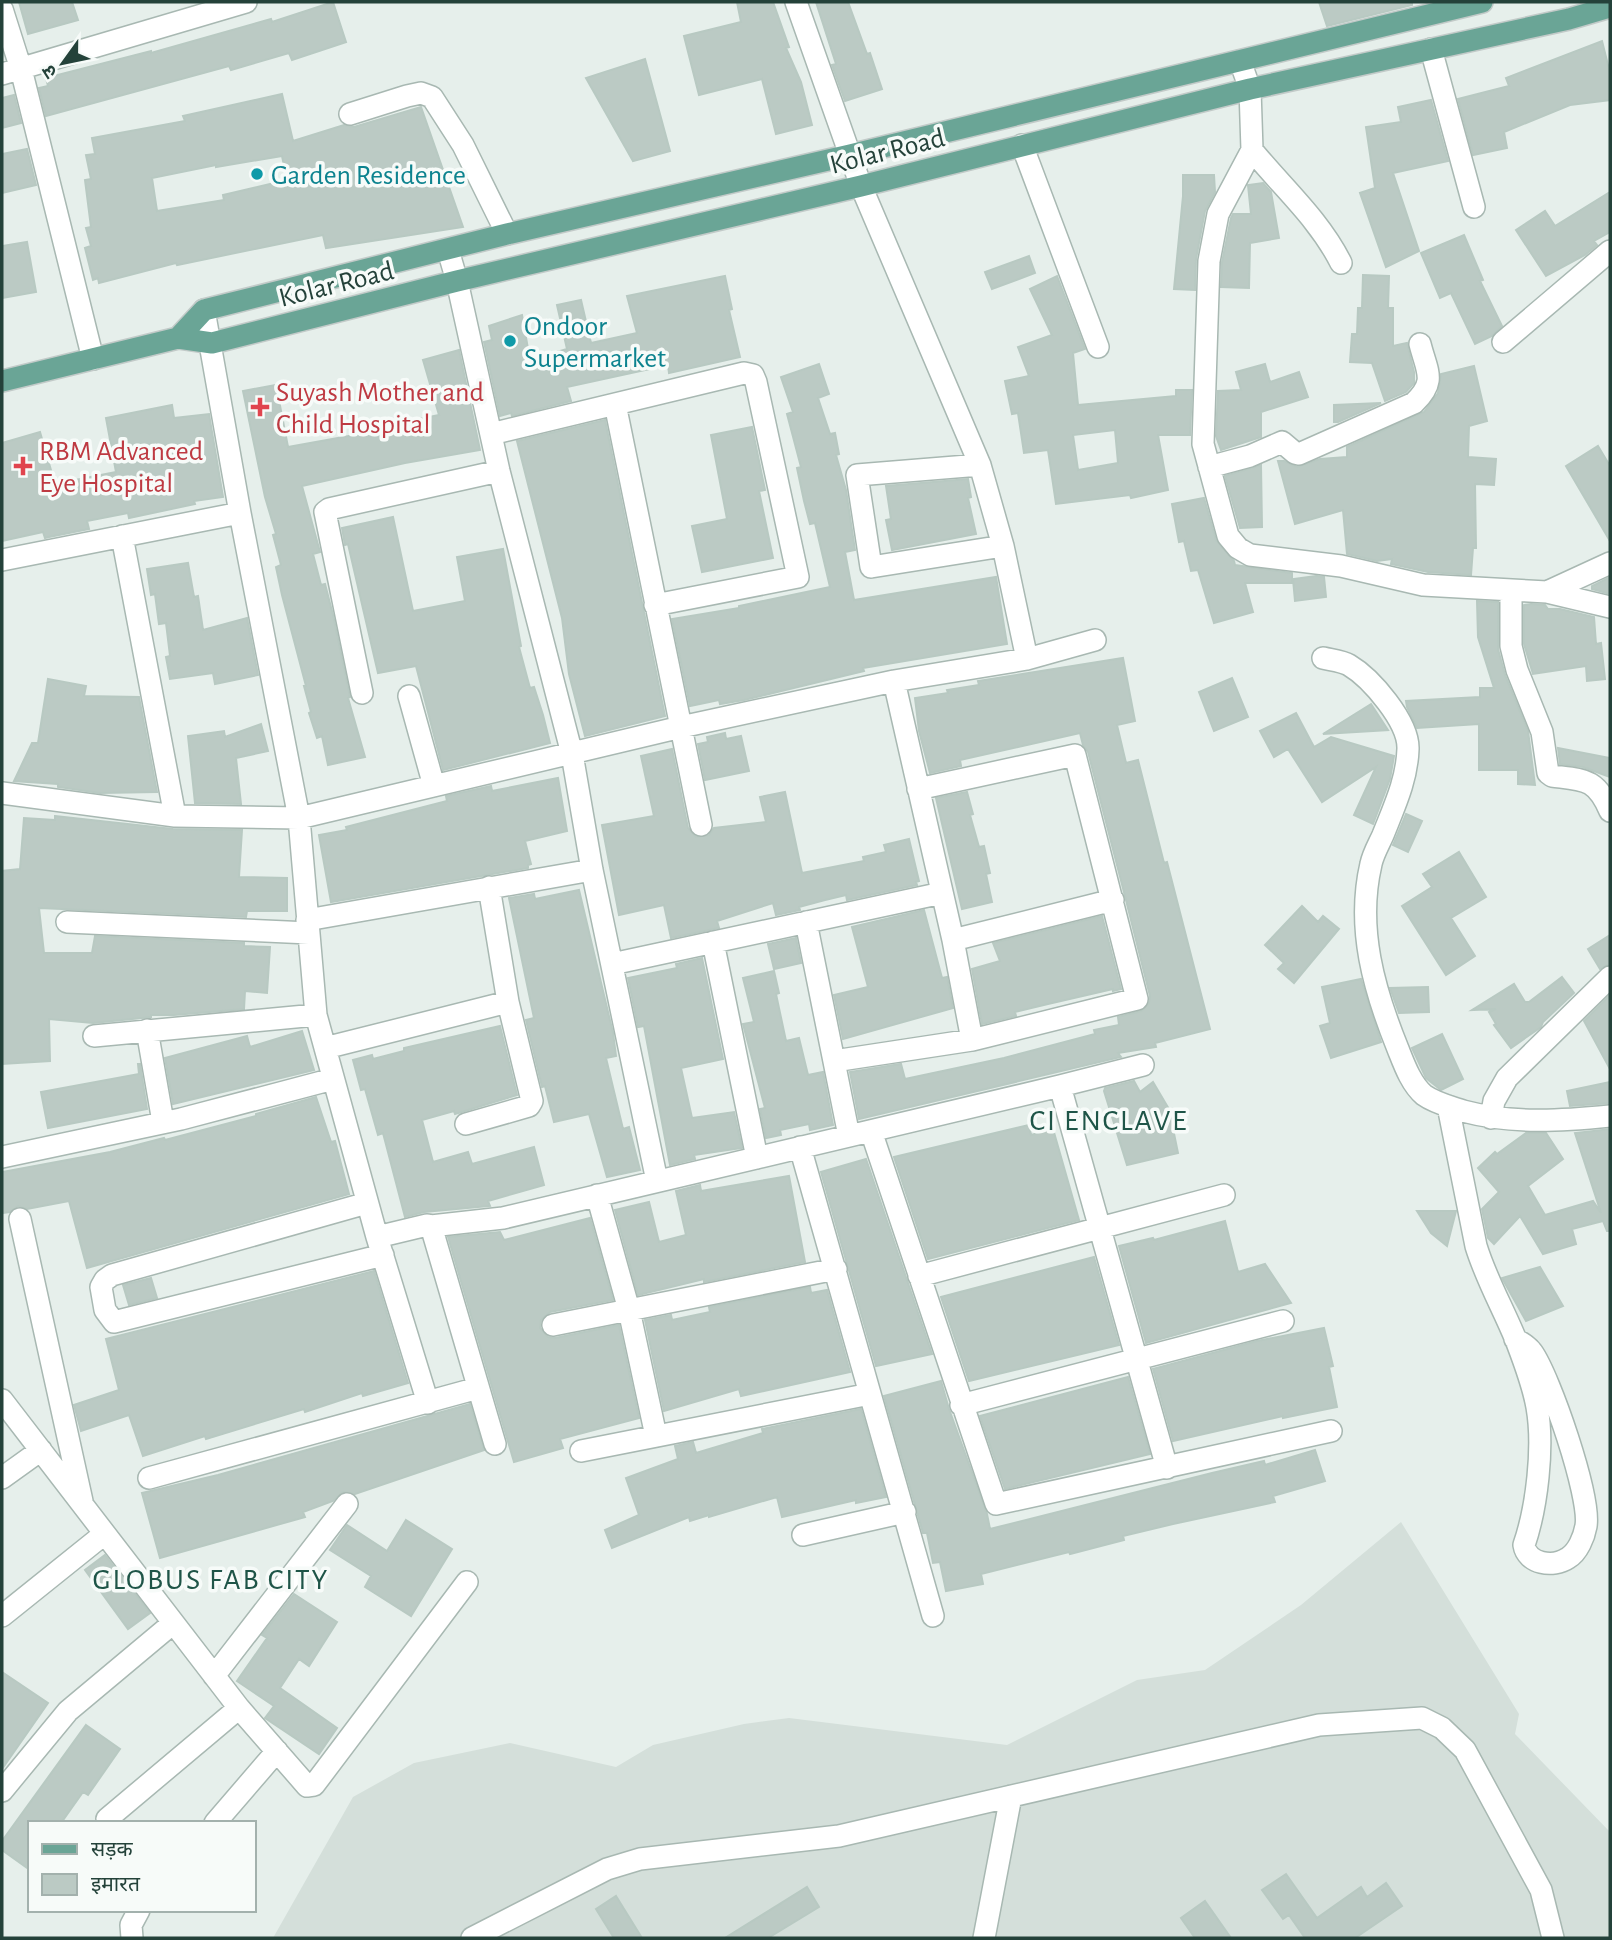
<svg xmlns="http://www.w3.org/2000/svg" width="1612" height="1940" font-family="'Alegreya Sans','Noto Sans Devanagari',sans-serif">
	<style>
		.built { fill: #d4dfda }
		.building { fill: #bbcac4; stroke: #b8c9c2; stroke-width: 2; fill-rule: evenodd }
		.lines { fill: none; stroke-linecap: round; stroke-linejoin: round }
		.minor-casing { stroke: #a8b8b2; stroke-width: 24 }
		.major-casing { stroke: #c2cac8; stroke-width: 24 }
		.minor { stroke: #fff; stroke-width: 21 }
		.major { stroke: #6aa596; stroke-width: 21 }
		.culture-dot { fill: #0f9aa8; stroke: #f7fbf9; stroke-width: 2.5 }
		.health-dot { fill: #e0444e; stroke: #f7fbf9; stroke-width: 2.5 }
		.labels { text-anchor: middle; stroke-width: 7; stroke-linejoin: round; paint-order: stroke }
		.street-label { font-size: 28px; fill: #24423a; stroke: #f7fbf9 }
		.culture-label { font-size: 28px; fill: #0d838f; stroke: #f7fbf9; text-anchor: start }
		.health-label { font-size: 28px; fill: #be3a42; stroke: #f7fbf9; text-anchor: start }
		.neighbourhood-label { font-size: 30px; letter-spacing: 2px; fill: #1f5548; stroke: #f7fbf9 }
	</style>
	<rect width="100%" height="100%" fill="#e6efeb"/>
	<path class="built" d="M1401,1522L1519,1714L1515,1734L1610,1832V1938H273L353,1797L414,1763L510,1743L616,1767L653,1745L744,1724L789,1718L1007,1745L1137,1680L1205,1670L1301,1605Z"/>
	<path class="building" d="M19,2H72L78,20L28,34Z
		M333,2L346,42L292,60L289,53L231,70L229,66L46,116L39,88L48,86L46,78L151,51V53L271,19L272,22Z
		M737,2H773L789,47L786,48L801,82L812,125L776,134L762,79L699,95L684,36L741,22Z
		M816,2H848L867,54L870,53L882,89L845,101L832,65L836,64Z
		M1319,2H1412V5L1327,26Z
		M1602,41L1610,73V100L1570,105L1504,132L1507,148L1473,155L1458,99L1509,86L1506,78Z
		M645,59L670,151L633,161L586,78Z
		M282,94L293,141L344,125L354,127L421,107L463,227L326,248L323,235L177,265L176,263L99,283L98,278L93,280L85,248L91,246L86,228L91,227L85,180L91,179L86,155L95,154L92,138L185,121L183,116ZM282,156L287,180L223,195L224,200L157,211L152,178L216,165V167Z
		M14,95L21,123L2,128V98Z
		M1431,100L1448,161L1393,173L1419,251L1386,267L1360,193L1375,188L1366,127L1401,122L1398,107Z
		M27,149L36,185L2,193V154Z
		M1183,175H1214L1215,192L1205,211L1196,259L1195,290L1174,289L1183,196Z
		M1263,183L1271,192L1279,238L1250,243L1249,288L1221,287L1222,262L1231,218L1233,214H1251L1248,185Z
		M1610,192V232L1594,241L1597,245L1585,255L1546,276L1516,230L1545,211L1555,226Z
		M1464,235L1483,280L1480,281L1502,326L1492,336L1475,344L1451,293L1440,298L1421,253Z
		M27,242L36,292L2,298V246Z
		M1029,256L1035,273L992,289L985,272Z
		M1363,275L1389,276L1388,308H1393V346L1407,343L1414,372V383L1406,392L1385,401L1372,363L1350,362L1352,334H1357L1358,308H1362Z
		M725,276L732,309L729,310L740,357L669,373L668,365L567,387L571,401L512,416L511,413L500,416L484,342L492,340L489,326L522,315L530,360L567,349L557,305L581,300L591,343L637,333L627,296Z
		M1057,276L1085,349L1073,353L1078,405L1176,396V390H1192L1190,435H1158L1168,490L1131,498L1130,495L1056,504L1048,450L1024,453L1018,413L1012,414L1005,381L1029,376L1018,347L1052,335L1030,289ZM1115,430L1118,463L1078,470L1073,435Z
		M459,350L480,450L405,463L302,486L320,552L313,554L321,585L325,584L333,615L350,697L348,698L365,757L328,765L322,736L317,738L309,713L311,712L304,686H306L282,595L276,567L281,565L273,535L276,534L265,497L243,391L276,385L288,447L371,432L370,429L439,415L423,360Z
		M819,364L829,394L818,398L830,434L835,433L839,454L836,455L846,490L855,550L845,552L854,600L996,577L1007,644L863,668L864,671L744,700L720,704L719,700L690,706L672,619L739,608V606L830,587L815,523L810,524L804,501L797,468L801,467L787,414L793,412L781,377Z
		M1265,364L1270,382L1299,372L1308,397L1261,412V437L1221,450L1216,436L1218,391L1241,390L1236,372Z
		M1474,366L1487,421L1469,426L1468,457L1496,459L1494,485L1475,484L1476,548H1473L1471,575L1428,572L1391,564L1392,559L1377,561L1347,554L1343,510L1295,524L1278,461H1284L1297,467L1320,459L1347,457V447L1424,412L1438,393L1441,374Z
		M1381,403L1338,422H1334V405Z
		M172,405L174,418L209,414L223,497L194,501L195,504L129,518L128,513L87,521L89,529L49,537L45,538L43,532L2,541V443L40,432L55,484L116,472L106,418Z
		M605,420L665,716L585,736L569,674L562,618L517,441Z
		M752,427L765,490L759,491L773,558L702,572L692,526L727,519L711,435Z
		M1598,446L1610,466V541L1566,466Z
		M1261,465L1262,527L1240,528L1225,476Z
		M968,479L971,497L968,498L976,534L892,550L886,520L891,519L886,486Z
		M1204,498L1216,540L1234,561L1235,565L1292,573V583H1245L1253,612L1214,623L1198,570L1191,571L1184,541L1179,542L1172,504Z
		M393,517L413,611L465,601L457,557L503,549L521,646L519,647L530,688L534,687L543,715L550,743L443,770L416,666L378,673L348,544L345,545L342,528Z
		M188,563L194,597L198,596L203,630L247,618L258,675L215,684L213,673L170,679L166,657L170,656L166,623L159,624L155,594L151,595L147,569Z
		M1316,576L1324,577L1326,597L1295,601L1293,579Z
		M1610,577V594L1592,589V586Z
		M1477,601L1498,602V649L1505,675L1528,731L1535,785L1518,784V770H1479V724L1417,728L1407,707L1406,701L1480,697V688H1494L1478,637Z
		M1531,604L1545,605L1548,609H1560L1594,617L1596,644L1601,643L1605,679L1587,681L1586,666L1533,674L1524,644V605Z
		M1123,658L1135,721L1117,725L1126,763L1138,760L1164,863L1167,862L1210,1029L1155,1043L1156,1047L1118,1053L1121,1057L859,1119L850,1072L901,1064L905,1079L1004,1058L1095,1034L1094,1030L1119,1025L1118,1017L1141,1011L1149,1003L1150,996L1125,896L1088,752L1083,745L1080,733L960,760L961,766L930,773L919,731L915,698L948,693L947,690L979,685L978,681Z
		M1232,678L1248,717L1214,731L1199,692Z
		M48,679L86,686L84,696L139,697L157,792L100,793L58,787V784L14,781L32,743H38Z
		M1371,704L1388,730L1323,734Z
		M1296,713L1314,747L1331,737L1394,756L1390,779L1373,824L1354,815L1376,767L1322,802L1288,749L1274,757L1260,731Z
		M261,724L268,751L236,758L241,804L195,803L188,736L224,731L225,737Z
		M725,733L726,739L741,736L749,771L705,780L698,744L708,742L707,737Z
		M1558,748L1610,758V777L1583,767L1560,764Z
		M672,749L688,828L696,837L709,835L714,828L766,822L760,797L785,792L802,873L864,861L863,857L886,852L884,845L909,839L919,881L916,882L917,885L847,900L846,895L825,900L799,907L800,910L776,915L773,903L717,921L719,928L671,938L664,905L619,915L602,825L654,816L641,756Z
		M558,778L567,831L525,841L531,864L528,865V868L331,902L319,835L347,830L346,827L447,801L446,796L491,786L492,791Z
		M967,792L973,814L970,815L979,847L984,846L990,873L986,874L992,902L962,909L936,798Z
		M1406,814L1422,821L1408,852L1393,845Z
		M55,816L173,829L242,830L239,877L287,878V911H247L246,917L39,908L44,953H92L95,936L244,943V946L270,947L267,993L245,991L244,1009L174,1015H151V1017L93,1023L49,1019L50,1061L2,1064V871L20,869L24,818L55,820Z
		M1459,852L1486,897L1451,918L1475,956L1446,975L1402,906L1432,887L1423,874Z
		M579,890L613,1033L616,1056L606,1058L623,1129L629,1127L640,1170L607,1177L589,1114L554,1122L545,1086L542,1087L526,1020L534,1018L509,898L534,894L535,899Z
		M1302,906L1318,922L1323,916L1339,929L1294,983L1278,969L1284,963L1265,945Z
		M924,910L942,978L947,977L953,1008L843,1039L834,995L868,987L852,927Z
		M1102,916L1121,989L1113,991V989L1048,1004L1015,1012L1016,1016L982,1024L972,969L1000,961L993,943Z
		M1610,935V964L1600,969L1588,949Z
		M796,938L801,963L774,969L768,944Z
		M702,958L723,1059L681,1068L692,1118L734,1112L742,1148L694,1155L695,1159L670,1165L644,1026L638,1027L628,978L677,968L676,964Z
		M774,971L779,993L776,994L786,1041L799,1038L808,1075L823,1072L833,1125L810,1130L809,1124L780,1130L781,1135L766,1138L760,1109L765,1108L743,1024L754,1022L743,978Z
		M1562,977L1574,993L1543,1022L1541,1027L1511,1048L1494,1025L1496,1024L1489,1012L1496,1009L1472,1010L1514,984L1525,1002H1529Z
		M1361,979L1381,1042L1331,1058L1320,1026L1330,1023L1322,987Z
		M1428,987L1429,1012L1399,1013L1390,988Z
		M1610,995V1069L1584,1021Z
		M500,1026L517,1095L455,1114L454,1111L422,1120L433,1162L468,1152L472,1164L534,1147L544,1185L488,1201L490,1206L424,1212L405,1217L383,1133L378,1135L365,1089L361,1090L353,1060L372,1055L373,1059L404,1051V1048Z
		M302,1031L314,1070L173,1104L165,1058L247,1036L250,1047Z
		M1442,1034L1463,1079L1441,1090L1426,1078L1412,1048Z
		M138,1064H140L147,1109L48,1128L41,1092L139,1074Z
		M1134,1081L1140,1092L1153,1082L1169,1109L1178,1153L1127,1165L1104,1091L1105,1088Z
		M1610,1082V1103L1570,1106L1567,1091Z
		M316,1097L331,1142L335,1141L349,1194L87,1268L69,1201L27,1209L18,1206L10,1212L2,1213V1172L110,1152L164,1138L165,1140L256,1116V1114Z
		M1029,1125L1031,1135L1053,1129L1079,1220L928,1259L894,1157Z
		M1610,1129V1231H1607L1603,1221L1572,1229L1576,1244L1543,1254L1520,1216L1494,1244L1488,1238L1482,1209L1499,1192L1478,1168L1495,1152L1497,1154L1526,1133H1546L1563,1159L1528,1186L1545,1215L1593,1201L1601,1213L1575,1133Z
		M866,1159L932,1354L876,1366L821,1172Z
		M789,1176L805,1262L704,1282V1279L638,1295L615,1210L649,1202L659,1242L686,1235L676,1191L700,1185L701,1191Z
		M1417,1211H1456L1447,1246L1431,1233Z
		M590,1218L613,1300L550,1312L541,1320L540,1328L548,1337L555,1338L619,1325L639,1418L560,1439L563,1448L514,1462L448,1237L500,1232L504,1240Z
		M1225,1221L1238,1272L1265,1264L1291,1303L1146,1343L1119,1246L1153,1238L1154,1240Z
		M1094,1257L1119,1345L969,1381L941,1297Z
		M1540,1267L1563,1306L1526,1321L1502,1278Z
		M374,1271L408,1383L363,1396L362,1393L305,1412L304,1409L206,1439L205,1436L143,1456L129,1415L81,1431L74,1405L119,1390L106,1339Z
		M151,1278L157,1298L129,1305L123,1285Z
		M810,1287L811,1293L827,1290L850,1372L741,1396L739,1389L664,1411L645,1320L671,1315L672,1320L710,1312L709,1307Z
		M1324,1328L1333,1366L1329,1367L1337,1407L1283,1418V1416L1173,1441L1153,1369L1257,1341Z
		M1128,1377L1150,1454L1005,1489L980,1416Z
		M941,1381L949,1409L987,1514L990,1529L1212,1473L1264,1461L1265,1465L1315,1450L1325,1481L1273,1496L1275,1502L1173,1524L1123,1536L1124,1540L1070,1554L1069,1552L981,1574L983,1584L946,1591L940,1562L933,1563L927,1533H923L884,1396Z
		M470,1404L484,1450L355,1494L343,1492L333,1501L303,1512L305,1517L160,1558L142,1493L218,1475Z
		M861,1409L886,1497L856,1503V1500L782,1517L777,1497L709,1517V1515L690,1521L689,1517L612,1548L605,1530L639,1515L626,1478L678,1459L675,1446L693,1442L696,1453L763,1433L762,1429Z
		M406,1520L452,1549L411,1616L365,1587L371,1576L330,1550L347,1525L387,1551Z
		M105,1555L150,1613L128,1629L85,1570Z
		M294,1594L337,1622L309,1666L299,1659L280,1688L337,1728L319,1754L265,1718L274,1706L237,1681L267,1638L262,1635Z
		M2,1672L48,1703L2,1769Z
		M86,1725L120,1749L88,1795L83,1792L61,1823H30V1870L2,1850V1841Z
		M1286,1874L1317,1918L1361,1887L1367,1897L1386,1883L1402,1906L1355,1938H1305L1289,1915L1283,1919L1262,1890Z
		M807,1887L819,1907L768,1938H725Z
		M616,1896L642,1938H614L596,1909Z
		M1205,1901L1231,1938H1195L1181,1918Z"/>
	<g class="lines">
		<defs>
			<path id="minor" d="M796,2L861,186L980,465L1003,546L1027,659
				M2,9L21,69L93,359
				M1431,49L1474,207
				M1240,61L1250,89L1252,150L1218,214L1209,261L1203,444L1228,536L1238,548L1250,555L1341,566L1423,585L1547,592L1610,607
				M2,74L246,2
				M350,114L407,96L421,93L432,97L463,145L507,234
				M1022,145L1098,347
				M1252,150C1282,187 1319,219 1341,263
				M448,250L457,281L499,471L572,754L592,870L657,1181
				M204,310L240,513L299,818L316,1015L377,1237L428,1403
				M1503,342L1610,251
				M615,404L701,825
				M491,434L744,373L753,375L756,382L798,577L655,605
				M980,465L857,475L871,567L1003,546
				M1209,467L1250,456L1282,442L1295,453L1299,454L1414,403C1437,381 1427,372 1420,344
				M122,536L175,816
				M2,560L240,513
				M1511,591V646L1517,670L1542,732L1548,773L1552,776C1584,780 1596,778 1610,811
				M1547,592L1610,563
				M1323,658C1331,660 1342,661 1349,665C1371,678 1409,722 1408,749C1407,780 1394,807 1383,835C1379,844 1373,854 1371,864C1356,928 1374,990 1398,1049C1404,1064 1411,1084 1424,1095C1435,1103 1451,1107 1463,1111C1512,1124 1560,1121 1610,1116
				M894,681L953,940L972,1040
				M362,693L325,512L329,509L499,471
				M409,696L434,786
				M2,793L175,816L299,818L681,727L894,681L1027,659L1095,640
				M307,920L592,870
				M67,922L309,933
				M806,922L849,1136
				M953,940L1113,900
				M713,942L757,1158
				M612,964L942,893
				M147,1030L163,1122
				M94,1036L316,1015
				M325,1048L508,1002
				M834,1061L972,1040L1137,999L1075,755L918,789
				M1060,1086L1167,1468
				M1448,1106L1476,1246C1486,1279 1503,1308 1516,1340C1524,1361 1533,1384 1537,1407C1544,1447 1537,1507 1524,1545C1527,1564 1553,1568 1568,1558C1578,1552 1584,1537 1586,1526C1591,1497 1550,1377 1532,1352C1528,1346 1522,1343 1515,1339
				M1491,1118L1494,1101L1507,1078L1610,977
				M466,1124L529,1106L532,1101L508,1002L489,887
				M871,1131L996,1504L1331,1431
				M800,1147L933,1616
				M2,1157L181,1119L333,1079
				M597,1195L629,1310L656,1436
				M367,1203L112,1275L105,1280L101,1287L105,1310L114,1322L383,1255
				M20,1219L82,1501
				M431,1226L503,1218L1060,1086L1143,1065
				M377,1237L427,1225L431,1226L495,1444
				M919,1276L1224,1195
				M553,1325L836,1269
				M2,1400L239,1708L307,1786L314,1785L467,1582
				M961,1405L1283,1321
				M581,1451L870,1394
				M2,1478L41,1450
				M149,1478L478,1388
				M803,1535L905,1512
				M2,1616L103,1535
				M214,1676L347,1504
				M2,1791L68,1711L172,1624
				M107,1819L239,1708
				M215,1823L277,1751
				M132,1938L131,1925L139,1910
				M472,1938L607,1869L640,1859L839,1836L1319,1725L1422,1718L1442,1728L1465,1750L1541,1890L1553,1938
				M984,1938L1011,1796"/>
			<path id="major" d="M178,338L204,310L507,234L850,155L1482,2
				M2,381L178,338L212,343L457,281L861,186L1250,89L1569,19L1610,7"/>
		</defs>
		<use href="#minor" class="minor-casing"/>
		<use href="#major" class="major-casing"/>
		<use href="#minor" class="minor"/>
		<use href="#major" class="major"/>
	</g>
	<g class="culture-dot">
		<circle cx="257" cy="174" r="7"/>
		<circle cx="510" cy="341" r="7"/>
	</g>
	<g class="health-dot">
		<path d="M256.5 396.5h7v7h7v7h-7v7h-7v-7h-7v-7h7z"/>
		<path d="M19.5 455.5h7v7h7v7h-7v7h-7v-7h-7v-7h7z"/>
	</g>
	<g class="labels">
		<g class="street-label">
			<text transform="translate(887 150) rotate(-14)" y="10">Kolar Road</text>
			<text transform="translate(336 283) rotate(-14)" y="10">Kolar Road</text>
		</g>
		<g class="culture-label">
			<text x="271" y="184">Garden Residence</text>
			<text x="524" y="335">Ondoor<tspan x="524" dy="32">Supermarket</tspan></text>
		</g>
		<g class="health-label">
			<text x="276" y="401">Suyash Mother and<tspan x="276" dy="32">Child Hospital</tspan></text>
			<text x="39" y="460">RBM Advanced<tspan x="39" dy="32">Eye Hospital</tspan></text>
		</g>
		<g class="neighbourhood-label">
			<text x="1109" y="1130">CI ENCLAVE</text>
			<text x="211" y="1589">GLOBUS FAB CITY</text>
		</g>
	</g>
	<rect width="1612" height="1940" fill="none" stroke="#24423a" stroke-width="7"/>
	<rect x="28" y="1821" width="228" height="91" fill="#f7fbf9" stroke="#a3b1ad" stroke-width="2"/>
	<rect x="42" y="1844" width="35" height="10" fill="#6aa596" stroke="#a3b1ad" stroke-width="2"/>
	<text x="91" y="1856" font-size="21" fill="#24423a">सड़क</text>
	<rect x="42" y="1874" width="35" height="21" fill="#bbcac4" stroke="#a3b1ad" stroke-width="2"/>
	<text x="91" y="1891" font-size="21" fill="#24423a">इमारत</text>
	<g transform="translate(63 63) rotate(237)" stroke="#f7fbf9" stroke-width="5" paint-order="stroke">
	<path d="M0-5L12 26L0 18L-12 26Z" fill="#24423a"/>
	<text y="-10" font-size="19" font-weight="bold" text-anchor="middle" fill="#24423a">उ</text>
	</g>
</svg>
